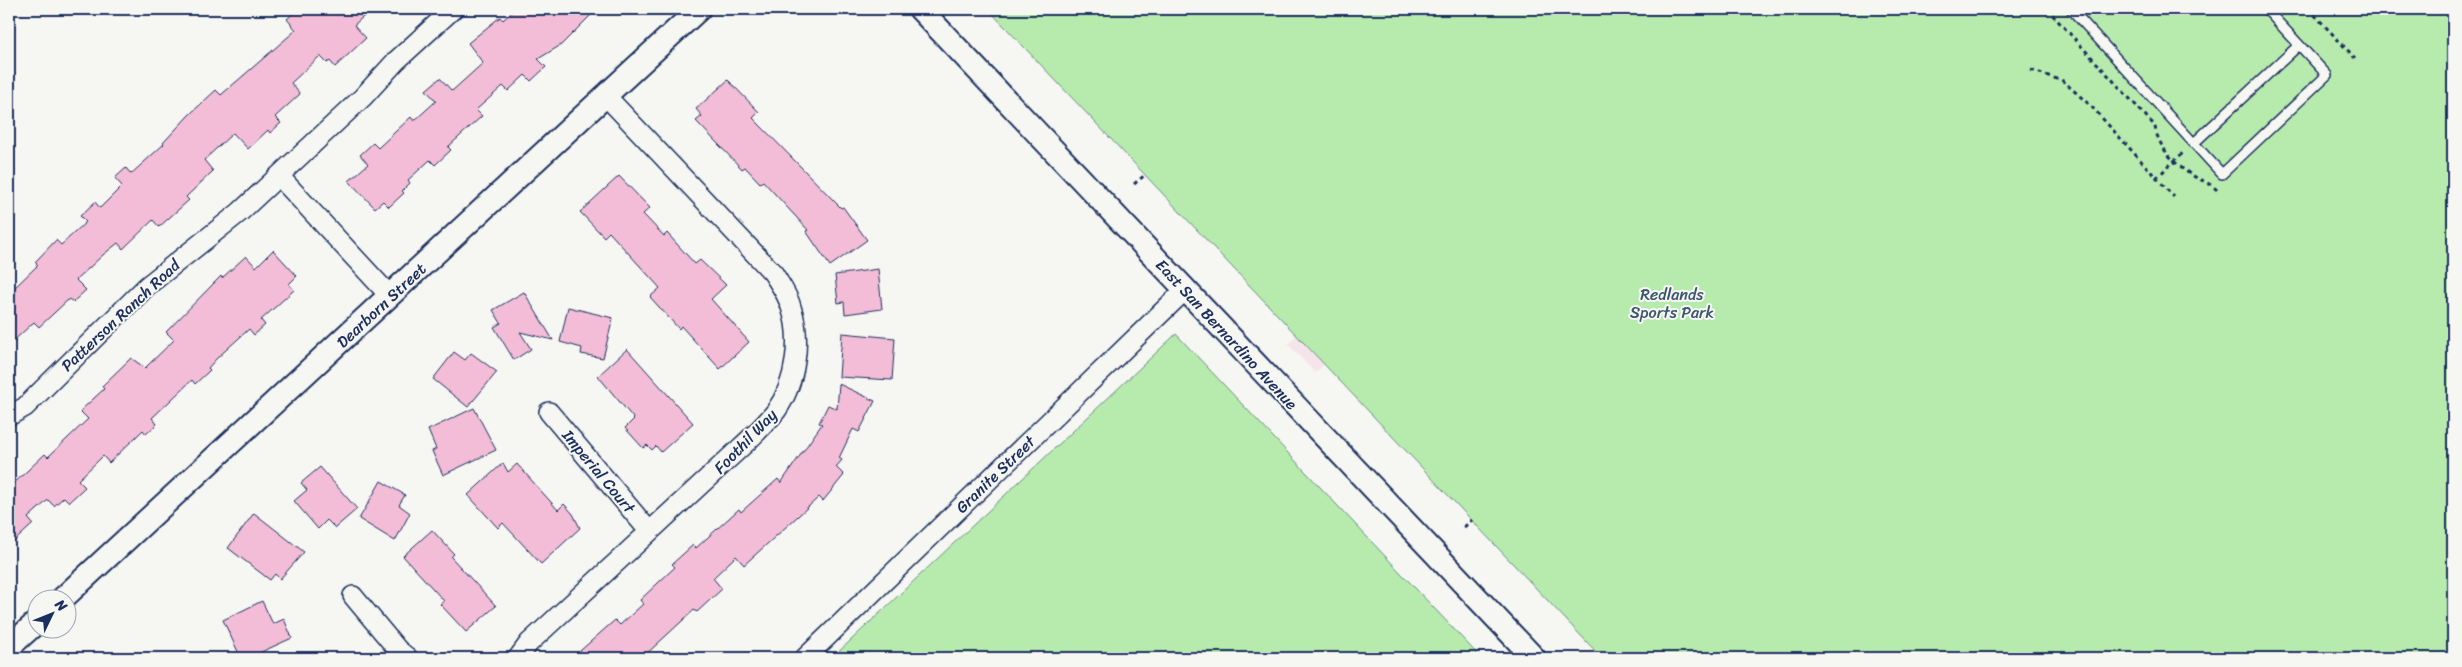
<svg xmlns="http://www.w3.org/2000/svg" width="2462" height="667" font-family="Sriracha,sans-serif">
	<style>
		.built { fill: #f5e5ea }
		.green { fill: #b7ebad; stroke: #698d86 }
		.building { fill: #f3bdd7; stroke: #1b2f5e }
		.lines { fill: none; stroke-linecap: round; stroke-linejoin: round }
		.service-casing { stroke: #1b2f5e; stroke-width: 12 }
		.minor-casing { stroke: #1b2f5e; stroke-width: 22 }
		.tertiary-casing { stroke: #1b2f5e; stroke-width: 26 }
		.path { stroke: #1b2f5e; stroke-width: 3; stroke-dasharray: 4 4; stroke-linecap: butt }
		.service { stroke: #f6f6f2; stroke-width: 9 }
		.minor { stroke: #f6f6f2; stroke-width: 19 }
		.tertiary { stroke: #f6f6f2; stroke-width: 22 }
		.labels { text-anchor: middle; stroke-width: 4; stroke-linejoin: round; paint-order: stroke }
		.park-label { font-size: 16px; fill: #3a556e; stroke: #f6f6f2 }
		.street-label { font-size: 16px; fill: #1b2f5e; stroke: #f6f6f2 }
	</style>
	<rect width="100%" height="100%" fill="#f6f6f2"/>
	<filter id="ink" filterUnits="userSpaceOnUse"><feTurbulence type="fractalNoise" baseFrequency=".02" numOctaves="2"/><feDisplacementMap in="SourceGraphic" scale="10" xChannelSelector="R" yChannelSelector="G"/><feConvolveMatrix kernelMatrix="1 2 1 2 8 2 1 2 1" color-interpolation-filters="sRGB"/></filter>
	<g filter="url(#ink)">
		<path class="built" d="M1297,335L1324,365L1315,373L1288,344Z"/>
		<path class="green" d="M988,9H2453V658H1602Z
			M1176,334L1481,658H832Z"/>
		<path class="building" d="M298,9H372L354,25L366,38L335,67L330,61L327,63L320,56L291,83L300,94L275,117L281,123L270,133L268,130L248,149L233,133L204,160L213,171L186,197L189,200L159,227L153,220L123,249L118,243L104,254L76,280L86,290L73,302L69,299L39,327L34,322L9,345V293L38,265L35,262L56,240L61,245L86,222L80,216L95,202L100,208L122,186L115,178L126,168L131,174L164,144L163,143L189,115L216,90L221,95L296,30L287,19Z
			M515,9H597L561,45L538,59L546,67L531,81L525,75L508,91L503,86L476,110L482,116L448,147L451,150L435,165L430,160L408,180L410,183L402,191L404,193L389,207L383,201L375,208L349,181L368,164L360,155L373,143L378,148L411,117L414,121L436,101L426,90L440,78L452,91L483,63L468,43L500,17L503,20Z
			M728,80L759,112L753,118L841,208L843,207L867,240L830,266L806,231L808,230L763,181L760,183L745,167L742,169L696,121L702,116L696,109Z
			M619,176L650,208L643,214L664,236L667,233L695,264L700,260L726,285L711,299L749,342L720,369L681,326L679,329L650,297L660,288L609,232L604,237L580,212Z
			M273,250L297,276L289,284L294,290L261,320L265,325L254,335L249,329L216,359L208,368L210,370L195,384L192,380L152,418L157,424L146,434L143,430L109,463L103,456L78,480L85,487L69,502L64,497L54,506L48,500L28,518L33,524L9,546V488L45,454L48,457L88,419L80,411L104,389L102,386L131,358L145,368L174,340L166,332L221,276L222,278L246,256L256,267Z
			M878,269L882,309L845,314L844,302L838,303L835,275Z
			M524,292L553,340L520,332L531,349L514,360L494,327L501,323L493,310Z
			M568,307L613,318L603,358L581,354L582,348L560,342Z
			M842,333L895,338L892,380L839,377Z
			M627,349L693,423L661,452L656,446L652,450L647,445L643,448L625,428L634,419L598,376Z
			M454,352L465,360L471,353L497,372L468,407L433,379Z
			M839,384L875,401L859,432L853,429L839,458L842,460L836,467L844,475L823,501L819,497L744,565L736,556L713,578L722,589L697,612L694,610L642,658H572L615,620L620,625L643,604L640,600L675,567L672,564L693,545L696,548L739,509L741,512L778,479L781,483L822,424L819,423L828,405L837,409Z
			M474,408L496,450L443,475L432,451L436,449L428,430Z
			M503,463L508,472L517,464L558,510L564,504L573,514L580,528L541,564L503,523L498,528L468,495Z
			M320,467L357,509L335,528L327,520L318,529L294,501L307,490L301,483Z
			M381,481L405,495L399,505L410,513L395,541L359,519Z
			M254,513L304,552L280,579L275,574L270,580L228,548Z
			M432,530L454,554L451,557L496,606L466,632L440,604L444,601L403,556Z
			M262,601L273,624L284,619L292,638L248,658H241L223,620Z"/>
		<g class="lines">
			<defs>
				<path id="service" d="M2071,9L2222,174L2327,75L2266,9
					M2194,143L2299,45"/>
				<path id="minor" d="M279,176L390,296
					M549,412L649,531
					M9,416L25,407L147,286L240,212L363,97L396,61L453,9
					M353,596L398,650L408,658
					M518,658L529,643L738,450C751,438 765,425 776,411C796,383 802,339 791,307C788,295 779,283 773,273L605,95
					M805,658L1185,290"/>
				<path id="tertiary" d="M920,9L1534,658
					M61,600L699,9
					M9,647L38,621"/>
			</defs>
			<use href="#service" class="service-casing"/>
			<use href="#minor" class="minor-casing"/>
			<use href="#tertiary" class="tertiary-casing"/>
			<path class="path" d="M2047,9L2155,126C2157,145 2174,164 2190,174C2199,180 2209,182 2217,190
				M2309,9L2355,58
				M2031,70L2063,81L2091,106L2174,197
				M2156,178L2185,151
				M1134,184L1145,175
				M1464,527L1472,520"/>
			<use href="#service" class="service"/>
			<use href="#minor" class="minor"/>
			<use href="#tertiary" class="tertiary"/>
		</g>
	</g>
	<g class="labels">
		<g class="park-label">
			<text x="1672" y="300">Redlands<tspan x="1672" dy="18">Sports Park</tspan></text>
		</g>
		<g class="street-label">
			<text transform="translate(381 305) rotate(-43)" y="6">Dearborn Street</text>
			<text transform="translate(120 315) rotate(-43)" y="6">Patterson Ranch Road</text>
			<text transform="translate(1227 334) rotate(47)" y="6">East San Bernardino Avenue</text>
			<text transform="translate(745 441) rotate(-46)" y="6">Foothil Way</text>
			<text transform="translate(599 471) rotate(50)" y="6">Imperial Court</text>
			<text transform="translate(995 474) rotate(-44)" y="6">Granite Street</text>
		</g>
	</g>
	<rect width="2462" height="667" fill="none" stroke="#f6f6f2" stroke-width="30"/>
	<rect x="15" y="15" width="2432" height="637" fill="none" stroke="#1b2f5e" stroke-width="2" filter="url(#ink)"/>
	<g transform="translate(52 614) rotate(47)"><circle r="24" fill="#f6f6f2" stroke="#9ea6b7"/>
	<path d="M0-4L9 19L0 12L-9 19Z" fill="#1b2f5e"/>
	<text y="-8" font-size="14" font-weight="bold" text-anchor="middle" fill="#1b2f5e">N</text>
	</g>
</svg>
